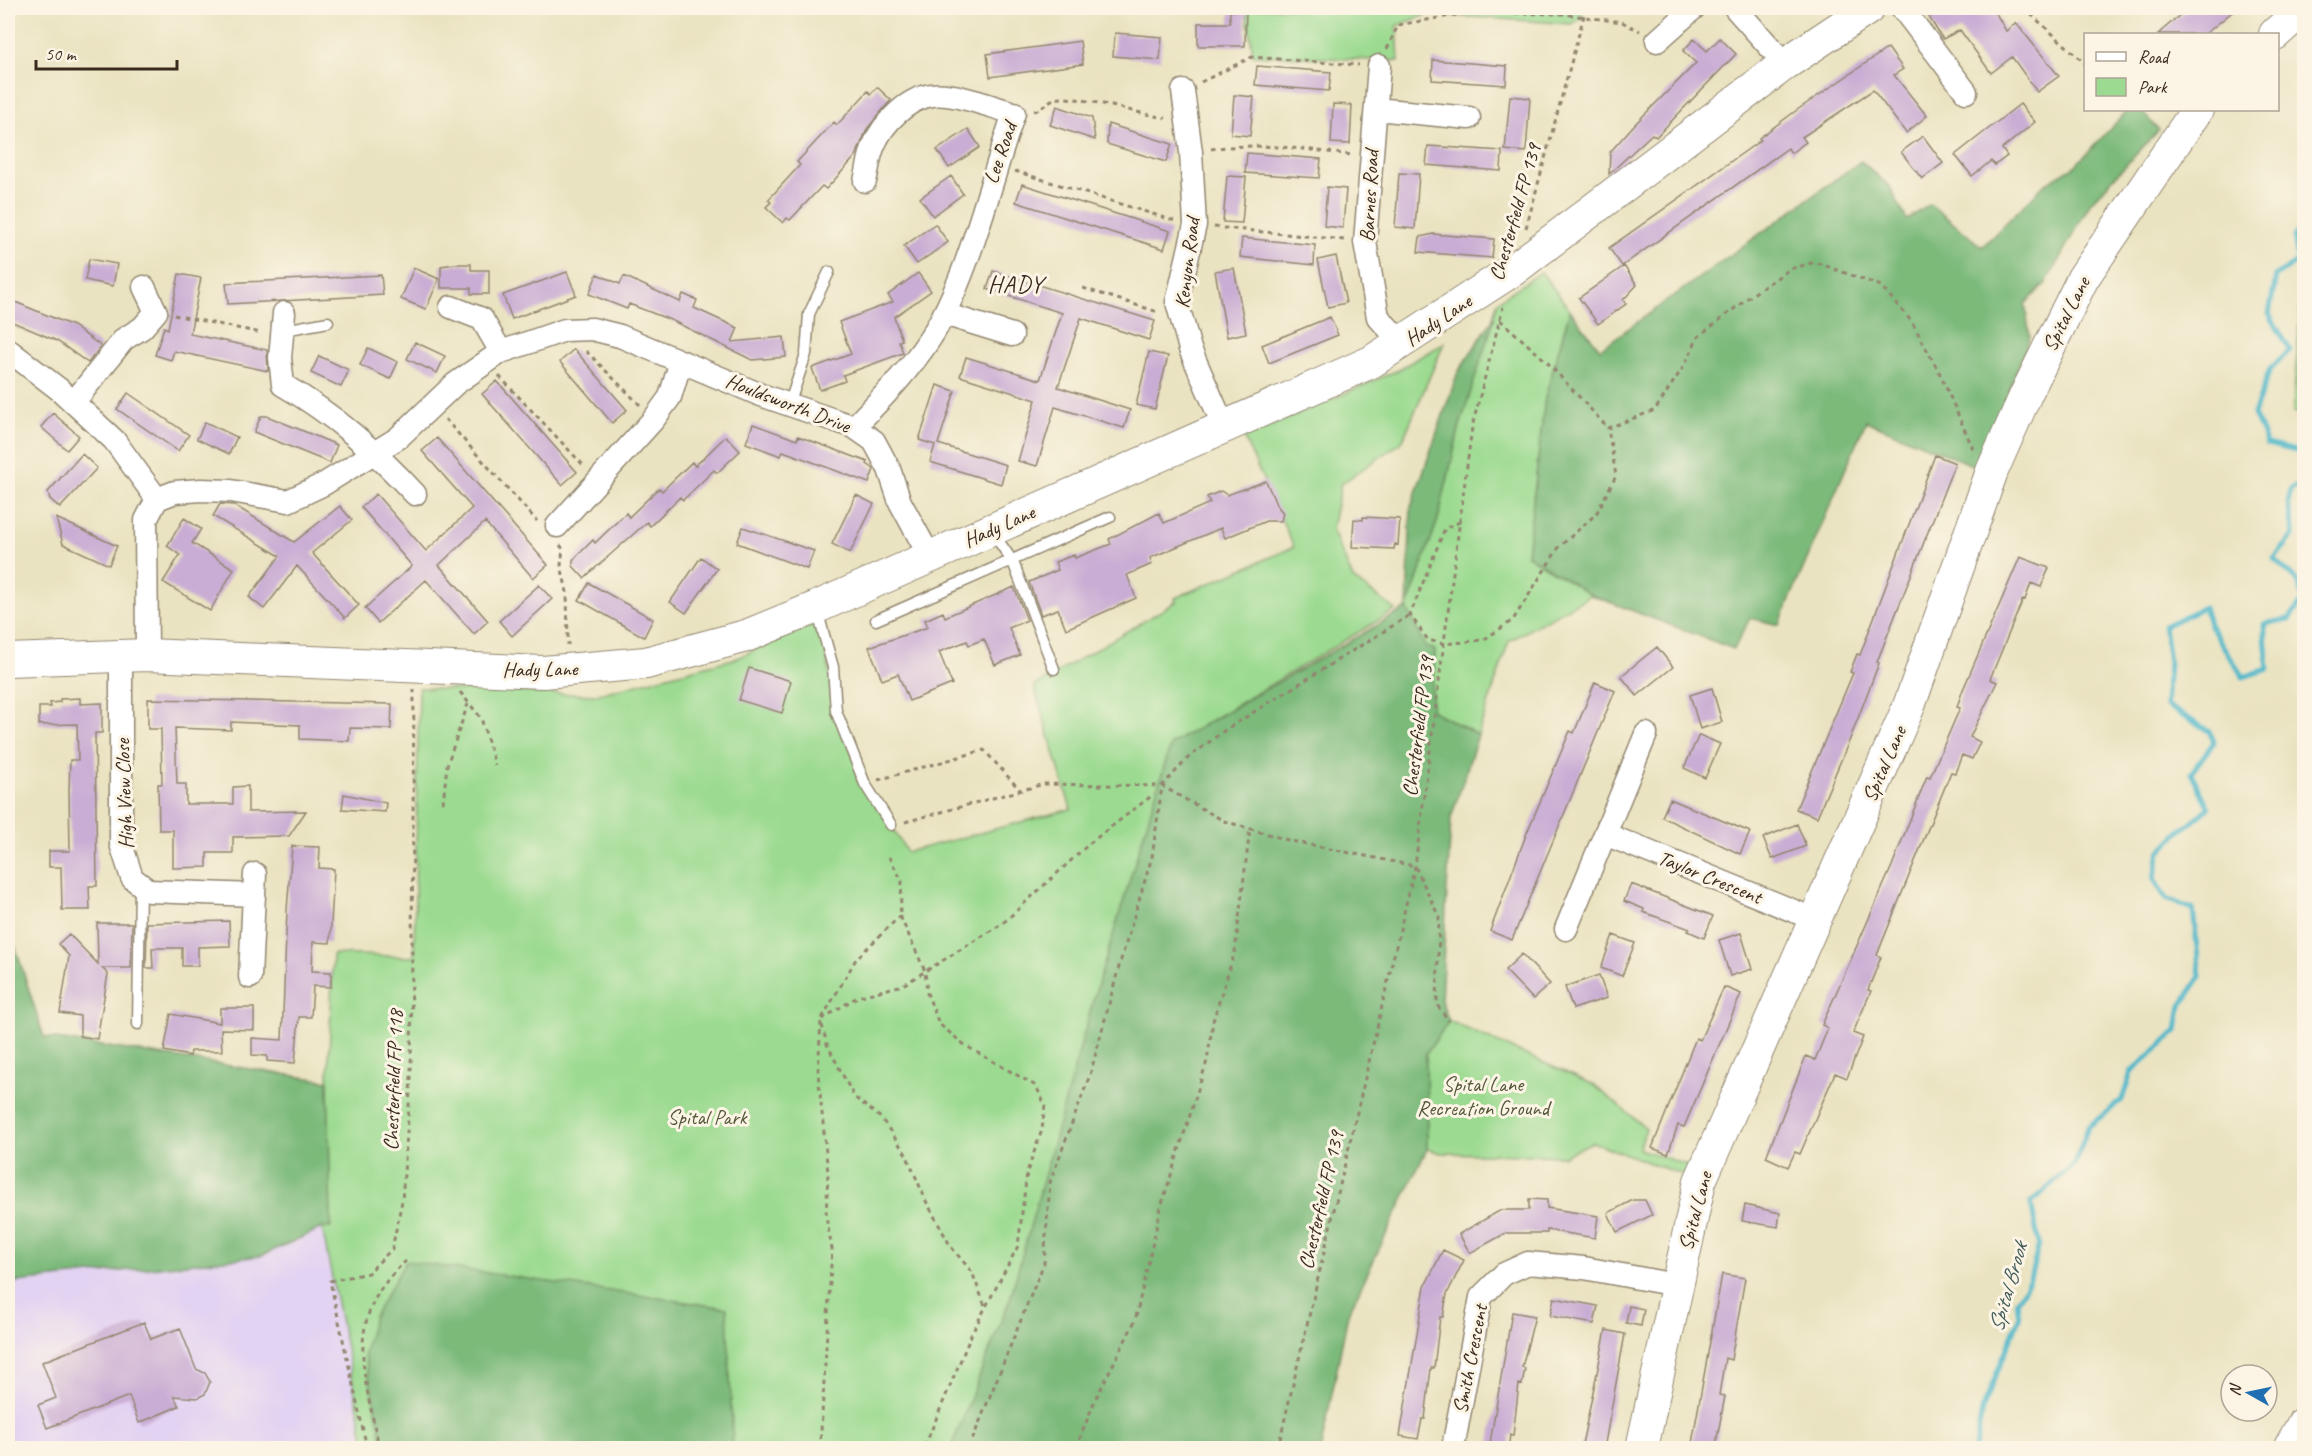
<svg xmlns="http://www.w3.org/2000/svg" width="2312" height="1456" font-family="Caveat,sans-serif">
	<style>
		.built { fill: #e3d3f2 }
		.green { fill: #9bda90; stroke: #6b8257; stroke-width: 1.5 }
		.forest { fill: #7cba7a; stroke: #5c724c; stroke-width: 1.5 }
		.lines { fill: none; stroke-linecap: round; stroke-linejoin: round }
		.stream { stroke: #4db7ca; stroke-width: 5 }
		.building { fill: #caadd4 }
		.lane-casing { stroke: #928670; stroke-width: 13 }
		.street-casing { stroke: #928670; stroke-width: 25 }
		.secondary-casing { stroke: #928670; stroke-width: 34 }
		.highway-casing { stroke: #928670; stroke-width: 35 }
		.path { stroke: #928670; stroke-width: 3; stroke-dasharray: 4.5 4.5; stroke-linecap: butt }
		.lane { stroke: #fff; stroke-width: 10 }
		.street { stroke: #fff; stroke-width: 22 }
		.secondary { stroke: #fff; stroke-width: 32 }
		.highway { stroke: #fff; stroke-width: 33 }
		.labels { text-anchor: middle; stroke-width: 6; stroke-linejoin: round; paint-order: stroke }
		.street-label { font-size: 21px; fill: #3b2a1e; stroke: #fcf5e5 }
		.park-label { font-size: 21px; fill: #53563a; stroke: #fcf5e5 }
		.water-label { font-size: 22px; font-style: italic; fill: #415b5a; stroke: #fcf5e5 }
		.quarter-label { font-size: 24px; letter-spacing: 1.5px; fill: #3b2a1e; stroke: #fcf5e5 }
	</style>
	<rect width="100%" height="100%" fill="#fcf5e5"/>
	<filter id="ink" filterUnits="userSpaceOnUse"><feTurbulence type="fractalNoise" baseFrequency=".0167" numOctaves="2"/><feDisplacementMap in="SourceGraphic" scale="12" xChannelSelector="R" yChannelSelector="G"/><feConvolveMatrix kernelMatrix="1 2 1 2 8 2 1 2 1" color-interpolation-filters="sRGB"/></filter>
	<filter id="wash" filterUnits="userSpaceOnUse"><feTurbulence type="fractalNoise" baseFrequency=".008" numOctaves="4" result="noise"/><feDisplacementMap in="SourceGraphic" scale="24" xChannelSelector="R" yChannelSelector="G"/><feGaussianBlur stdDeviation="1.35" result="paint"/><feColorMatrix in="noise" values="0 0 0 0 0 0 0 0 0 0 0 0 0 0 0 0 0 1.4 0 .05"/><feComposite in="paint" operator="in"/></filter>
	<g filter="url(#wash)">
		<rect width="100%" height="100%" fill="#eae3c1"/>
		<path class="built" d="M322,1228L366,1448H8V1262Z"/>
		<path class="green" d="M1251,8H1580L1583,18L1571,24L1428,14L1397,26L1399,61L1253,55L1247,14Z
			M1541,272L1570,310L1545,398L1527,555L1591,595L1509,641L1478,735L1431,710L1435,650L1425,646L1407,608L1438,519L1460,425L1498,301Z
			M2304,284V415L2293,412L2301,294Z
			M1444,343L1402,442L1341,484L1332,529L1353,579L1396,610L1171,744L1010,1299L951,1448H366L322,1228L331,1227L328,1081L333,954L414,957L419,688L595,695L737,658L820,619L836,711L865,784L907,852L1071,809L1034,686L1176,602L1175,598L1294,547L1244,438L1396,371Z
			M1449,1021L1594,1085L1646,1128L1639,1149L1693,1167L1689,1177L1592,1142L1564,1156L1441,1153L1427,1149L1426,1054Z"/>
		<path class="forest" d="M2128,110H2140L2159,130L2091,202L2046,283L2025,304L2030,337L1979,468L1866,421L1779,625L1750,618L1734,649L1591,595L1527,555L1545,398L1570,310L1600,349L1861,161L1890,187L1907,220L1930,204L1982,247L2046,183L2075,166Z
			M1495,316L1460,425L1438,519L1407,608L1425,646L1435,650L1431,710L1478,735L1451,818L1441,1001L1449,1021L1426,1054L1427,1149L1348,1314L1321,1448H951L1010,1299L1095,994L1171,744L1407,608L1411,507L1458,372Z
			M8,944L15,946L44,1037L328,1081L331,1227L322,1228L261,1256L8,1283Z
			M406,1261L727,1308L733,1448H384L364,1353L374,1316Z"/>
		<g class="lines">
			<path class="stream" d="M2304,222L2294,237L2298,261L2276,276L2269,314L2290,350L2270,369L2254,414L2267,444L2304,453
				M1975,1448L1982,1410L2019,1318L2017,1301L2030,1279L2039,1244L2031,1203L2075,1163L2088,1127L2122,1100L2131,1072L2177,1031L2181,1005L2200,977L2193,909L2166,899L2154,879L2160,852L2179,832L2209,808L2191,773L2214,742L2209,731L2166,705L2169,662L2164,626L2204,607L2209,624L2243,677L2268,669L2264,624L2289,619L2303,601L2299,583L2274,559L2294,535L2288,503L2291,489L2304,483"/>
		</g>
		<g id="blocks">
			<path class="building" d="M1947,8H1993L2006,31L2016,23L2059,76L2037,92L2012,57L1991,73L1960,30L1943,39L1940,35L1929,17Z
				M2188,8H2237L2205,34H2158Z
				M1230,11H1246L1245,46H1198V23H1230Z
				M1115,33L1162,37L1160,60L1113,56Z
				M1720,38L1736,54L1656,137L1652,134L1609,174L1610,152L1634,125L1696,63L1683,51L1694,39L1707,51Z
				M1080,41L1083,64L990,77L987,54Z
				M1888,48L1903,69L1894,75L1927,116L1906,133L1873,90L1802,137L1806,142L1791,153L1788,148L1622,266L1609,248L1761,140L1759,138L1797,110Z
				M1433,60L1507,66L1506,85L1432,80Z
				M1257,66L1331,72L1329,91L1255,85Z
				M877,87L891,100L867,129L856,156L826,189L822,186L790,220L787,218L783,223L766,207L771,202L768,200L800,165L797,162L834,122L837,125L868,91L871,94Z
				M1234,95L1254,97L1250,136L1231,134Z
				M1510,96L1530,98L1526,152L1505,150Z
				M1333,104L1352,105L1350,144L1331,143Z
				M2020,104L2035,122L2002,149L2007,156L1995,165L1991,161L1972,176L1955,155Z
				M1057,106L1092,118L1095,140L1050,125Z
				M1108,124L1172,144L1166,162L1107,144Z
				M968,129L980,147L949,168L937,150Z
				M1923,136L1943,163L1922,179L1901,152Z
				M1428,146L1502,151L1501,171L1426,165Z
				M1247,153L1321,159L1319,178L1245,173Z
				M1399,173L1419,174L1415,229L1395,227Z
				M951,176L963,194L933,216L920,198Z
				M1227,176L1246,177L1242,223L1223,222Z
				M1022,184L1170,231L1164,249L1016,202Z
				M1327,187L1346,189L1343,228L1324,226Z
				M935,224L948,242L917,264L904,246Z
				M1433,234L1494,239L1492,258L1418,252L1420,237Z
				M1242,238L1315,245L1314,265L1240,257Z
				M1336,256L1346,303L1328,307L1318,260Z
				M89,259L117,264L113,286L85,280Z
				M455,264H471V270H489V294H471V288H441V266Z
				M1624,266L1637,285L1623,300L1626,304L1598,324L1579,298Z
				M414,268L439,279L426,309L401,299Z
				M1234,268L1246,333L1227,337L1215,271Z
				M993,271L1155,321L1149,340L1081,318L1058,387L1130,410L1124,428L1055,407L1037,466L1018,461L1036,400L960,376L966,357L1040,380L1062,313L987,289Z
				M567,272L576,295L512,319L503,295Z
				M918,273L931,291L894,317L902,340L899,341L903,353L843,375L845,381L820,390L812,368L851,354L839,322L893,302L888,295Z
				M179,274L201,278L190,334L267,350L268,371L174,351L171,360L155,355L164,327L168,329Z
				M597,274L620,284L624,276L680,302L683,294L697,300L694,308L738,328L732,342L784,337L786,357L752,360L673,321L629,304L627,309L589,294Z
				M381,275L383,295L228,304L226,283Z
				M8,299L73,326L101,346L88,363L57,341L8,320Z
				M1330,317L1338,335L1269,363L1262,345Z
				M415,342L445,356L437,373L407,359Z
				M368,348L398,362L390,379L360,365Z
				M574,349L627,410L612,423L560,362Z
				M1149,352L1168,356L1155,409L1136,405Z
				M319,356L349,370L341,387L311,373Z
				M497,381L577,472L562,485L482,394Z
				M937,385L955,391L938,444L1006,465L1001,484L930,462L935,445L919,440Z
				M128,393L189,435L178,451L117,409Z
				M53,413L79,436L67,450L41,427Z
				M261,416H267L337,445L330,463L254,432Z
				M205,422L237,437L229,454L197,439Z
				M753,424L797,440L798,436L868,462L867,464L874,469L869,483L783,451L781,456L746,443Z
				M726,436L740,451L717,473L714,470L683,500L680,497L650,526L647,522L584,578L573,566V560L593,540L595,543L626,513L629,517L659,488L662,491L692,462L695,466Z
				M437,438L548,565L533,578L485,522L439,565L488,621L474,634L426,580L378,623L365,608L412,566L361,507L376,494L426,551L472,508L422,451Z
				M82,454L97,468L60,508L50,499L48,492Z
				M1935,455L1955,463L1877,662L1879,663L1850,739L1817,817L1796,809L1853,673L1850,672L1857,654L1860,655Z
				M1266,481L1276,504L1283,513L1281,521H1266L1225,538L1221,528L1150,558L1152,564L1127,575L1136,598L1066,629L1058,609L1041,615L1029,582L1058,570L1055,562L1074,555L1075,558L1111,544L1109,539L1159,513L1164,523L1210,503L1207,497L1221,491L1227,495Z
				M856,495L874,504L850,553L832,544Z
				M220,504L234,505L294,542L340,506L352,520L312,553L359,605L345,618L297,566L264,609L249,597L280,556L213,516Z
				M1363,517L1400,519L1398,545L1395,544L1394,549L1352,547L1354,519L1363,520Z
				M56,518L117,546L109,565L63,544Z
				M184,518L201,529L192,543L234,569L210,611L163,582L180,555L167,546Z
				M743,527L814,551L807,569L737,543Z
				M701,557L717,569L686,613L670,602Z
				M2020,557L2049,568L2041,587L2031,583L2025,600L2023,599L1990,679L1997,682L1970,737L1980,742L1972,759L1962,755L1955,773L1951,772L1877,955L1881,957L1868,990L1871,991L1853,1033L1863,1037L1847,1078L1835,1073L1800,1154L1795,1152L1788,1167L1766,1157L1806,1056L1815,1060L1828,1028L1822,1025L1892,866L1927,776L1930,777L1960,708L1957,707L1962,692Z
				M589,583L653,619L644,637L579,600Z
				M539,585L552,599L512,636L499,621Z
				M1014,587L1027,620L1009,628L1020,655L995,665L984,639L969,645L967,641L939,652L952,684L909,701L898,674L882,680L869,647L928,627L925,620L943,612L945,617Z
				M1657,647L1673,667L1637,696L1621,676Z
				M749,668L791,681L782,713L739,700Z
				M1595,682L1615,691L1512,940L1490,931L1526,835L1570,731L1574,733Z
				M1712,688L1722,722L1700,729L1690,695Z
				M80,698V704L102,703V733H95L97,886H89L90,910H62L61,867H49V851H70L69,791L70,760H78L77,724L39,725V707H51L50,703L60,702V699Z
				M148,699L392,704L391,729L350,728L349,741L300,739V725L231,722V730L175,728L177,784H186V804H233V787L248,786V812L306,811L289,836L233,837V853H207V867L173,868V830H159L158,784H162L161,729H148Z
				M1699,735L1720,744L1705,778L1684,768Z
				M344,794L386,803L385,812L342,809Z
				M1670,799L1750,832L1740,854L1662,817Z
				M1797,824L1806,846L1772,859L1763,838Z
				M292,846L320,847L319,868L334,869L330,943L313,942L312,971L331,972V987L313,986L311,1017H299L295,1063L267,1061V1056L252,1055V1038L282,1040L287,910Z
				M1631,884L1713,916L1704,938L1688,931L1690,929L1643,912L1644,909L1624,901Z
				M229,921L230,946L198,947V966H182V948H152L153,968H146L147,923Z
				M97,923H132L131,968H102L108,974L97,1039L80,1036V1016L60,1013L69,956L58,944L69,934L98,964Z
				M1741,933L1752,969L1730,976L1719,940Z
				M1613,935L1635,943L1622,976L1601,968Z
				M1522,954L1550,984L1533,999L1505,970Z
				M1599,975L1607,998L1573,1009L1565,987Z
				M1724,987L1741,994L1684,1127L1678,1125L1668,1154L1652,1148L1696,1038L1700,1040Z
				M220,1008H254V1030L221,1029L222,1051H191L190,1056L164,1051L171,1014L220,1023Z
				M1529,1199L1547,1200V1208L1598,1216L1595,1238L1547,1230V1233H1506L1470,1253L1459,1234L1501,1210H1529Z
				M1633,1200H1645L1652,1215L1617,1232L1608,1213Z
				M1745,1205L1780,1213L1778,1227L1742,1221Z
				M1443,1250L1464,1260L1447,1294L1443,1317H1440L1434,1368H1431L1425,1419H1422L1418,1439L1400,1436L1425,1286Z
				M1722,1274L1745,1278L1731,1360L1725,1358L1719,1395L1725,1396L1715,1449H1691Z
				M1554,1298L1598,1306L1594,1324L1550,1316Z
				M1629,1306L1644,1309L1641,1326L1626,1323Z
				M1512,1312L1535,1316L1522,1367L1525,1368L1522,1385L1519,1384L1513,1436L1510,1435L1508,1449H1489Z
				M144,1322L151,1339L180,1328L196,1369L205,1373L210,1382L205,1394L197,1398L174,1396L179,1406L139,1423L129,1396L47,1428L38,1405L56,1398L42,1362Z
				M1606,1330L1625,1334L1604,1449H1581Z"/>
		</g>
	</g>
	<g filter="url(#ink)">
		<use href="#blocks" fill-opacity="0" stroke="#928670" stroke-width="1.5"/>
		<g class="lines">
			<defs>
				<path id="lane" d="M284,330L328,322
					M789,405L806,354L809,314L829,272
					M993,533L1013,562L1054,669
					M817,610L833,667L836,711L865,784L891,825
					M876,620L1110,517
					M138,1024L140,884"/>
				<path id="street" d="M1735,8L1785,64
					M1902,8L1966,92
					M1657,41L1694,8
					M1379,66L1365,242L1378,317L1403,344
					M1183,91L1191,152L1195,225L1177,302L1190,349L1224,427
					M1376,109L1469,118
					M284,313L280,358L283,385C335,415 375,451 415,494
					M944,314L1012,335
					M8,350L60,390L114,440L157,499
					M501,352L565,330L592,329L620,336L761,395L854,427L874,441L889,469L900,502L930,557
					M74,402L124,339L142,328L156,312L144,287
					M854,427C880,400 908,372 929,340C968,281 990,182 1014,113C992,107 954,92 932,95C908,98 883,123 874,145C869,156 868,170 865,181
					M557,526L654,419L670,397L681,361
					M121,654V844L132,878L149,891L254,895L250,977
					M147,655L146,520L157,499L175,492L201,490L231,491L288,501L324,484L398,438L455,384L501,352L482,319L451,307
					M1605,834L1646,734
					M254,895L255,874
					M1566,929L1605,834L1816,920
					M1453,1448L1481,1297L1504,1274L1528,1263L1584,1268L1676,1285"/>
				<path id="secondary" d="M2275,34L2304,8
					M8,660L147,655L543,672L646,663L746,636L817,607L1371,362L1513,270L1785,64L1869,8
					M1642,1448L1700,1181L1909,706L1992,471L2026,394L2083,278L2197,110"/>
				<path id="highway" d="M2290,1448L2304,1423"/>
			</defs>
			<use href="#lane" class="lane-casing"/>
			<use href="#street" class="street-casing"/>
			<use href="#secondary" class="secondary-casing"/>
			<use href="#highway" class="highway-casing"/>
			<path class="path" d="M2024,8L2086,64
				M1387,49L1398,25L1468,13L1563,14L1622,22L1640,31
				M1201,82L1252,57L1359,65
				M1034,111C1043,109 1046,102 1054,99C1072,93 1142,115 1166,118
				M1211,149C1258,142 1304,149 1351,155
				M1015,171L1175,221
				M1214,227L1345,240
				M1526,228L1586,8
				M1083,288L1158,312
				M174,315L261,333
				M1500,320L1546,361L1608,428
				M586,351L640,405
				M499,376L585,467
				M445,419L537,521
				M1460,522L1445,528L1410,615L1428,640L1444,644L1483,640L1513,620L1559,547L1596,514L1616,476L1608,428L1655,410L1684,366L1698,337L1753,294L1790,269L1815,262L1881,286L1912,322L1940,374L1974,451
				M560,545L563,549L561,565L567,592L568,645
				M460,692L481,718L495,765
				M878,780L984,750L1020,790
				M443,803L447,765L468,704
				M905,822L1044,784L1162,786L1224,821L1291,841L1415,866L1439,917L1437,1005L1449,1021
				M889,857L902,881L900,916L925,971L927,993L939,1024L966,1046L1036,1086L1045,1105L1042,1130L1027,1172L1018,1246L972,1333L924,1448
				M822,1019L857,997L903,985L1002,924L1090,843L1154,794
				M822,1025L827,1044L854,1097L881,1118L906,1154L926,1201L951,1247L972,1272L985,1306
				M367,1448L330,1281L368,1273L392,1249L402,1201L411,1078L414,690
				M379,1448C365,1374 341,1319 406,1261
				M820,1448L832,1249L826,1217L828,1173L818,1073L821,1020L856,959L900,916
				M969,1448L1044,1263L1050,1182L1090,1075L1120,963L1152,857L1162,786L1188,758L1225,730L1410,615
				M1076,1448L1095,1400L1135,1321L1161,1207L1207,1061L1213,1021L1235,951L1250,829
				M1278,1448L1415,866L1472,427L1503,307"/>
			<use href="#lane" class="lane"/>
			<use href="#street" class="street"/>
			<use href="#secondary" class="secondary"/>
			<use href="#highway" class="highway"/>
		</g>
	</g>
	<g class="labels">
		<g class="street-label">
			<text transform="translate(1000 153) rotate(-71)" y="7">Lee Road</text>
			<text transform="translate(1369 196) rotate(-87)" y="7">Barnes Road</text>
			<text transform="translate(1515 212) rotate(-74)" y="7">Chesterfield FP 139</text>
			<text transform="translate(1187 263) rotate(-83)" y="7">Kenyon Road</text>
			<text transform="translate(2066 314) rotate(-63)" y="7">Spital Lane</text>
			<text transform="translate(1438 320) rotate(-34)" y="7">Hady Lane</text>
			<text transform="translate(788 403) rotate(21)" y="7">Houldsworth Drive</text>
			<text transform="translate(999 526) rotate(-24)" y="7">Hady Lane</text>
			<text transform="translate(540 669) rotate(-1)" y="7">Hady Lane</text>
			<text transform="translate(1418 726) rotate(-83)" y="7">Chesterfield FP 139</text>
			<text transform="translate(1884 764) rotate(-66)" y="7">Spital Lane</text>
			<text transform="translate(124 794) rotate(-92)" y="7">High View Close</text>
			<text transform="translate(1710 877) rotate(22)" y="7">Taylor Crescent</text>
			<text transform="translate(393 1080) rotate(-88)" y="7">Chesterfield FP 118</text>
			<text transform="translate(1321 1200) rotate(-77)" y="7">Chesterfield FP 139</text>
			<text transform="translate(1695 1211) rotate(-75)" y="7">Spital Lane</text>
			<text transform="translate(1470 1359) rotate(-79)" y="7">Smith Crescent</text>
		</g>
		<g class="park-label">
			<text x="1483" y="1091">Spital Lane<tspan x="1483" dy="24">Recreation Ground</tspan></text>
			<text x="707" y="1124">Spital Park</text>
		</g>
		<g class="water-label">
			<text transform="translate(2007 1287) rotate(-74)" y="8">Spital Brook</text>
		</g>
		<g class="quarter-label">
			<text x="1016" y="292">HADY</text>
		</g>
	</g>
	<rect width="2312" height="1456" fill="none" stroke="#fcf5e5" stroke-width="30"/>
	<rect x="2084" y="33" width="195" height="78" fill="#fcf5e5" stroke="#afa495" stroke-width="1.5"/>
	<rect x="2096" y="52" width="30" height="9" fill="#ffffff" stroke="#afa495" stroke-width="1.5"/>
	<text x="2138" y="63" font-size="18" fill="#3b2a1e">Road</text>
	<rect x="2096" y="78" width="30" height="18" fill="#9bda90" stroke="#afa495" stroke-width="1.5"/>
	<text x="2138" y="93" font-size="18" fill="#3b2a1e">Park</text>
	<g transform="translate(2249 1393) rotate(279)"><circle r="28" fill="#fcf5e5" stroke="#afa495" stroke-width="1.5"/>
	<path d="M0-4.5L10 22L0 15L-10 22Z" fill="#1f6fb2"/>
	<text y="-9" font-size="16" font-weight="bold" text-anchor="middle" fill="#3b2a1e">N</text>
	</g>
	<path d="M36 60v9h141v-9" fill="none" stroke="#3b2a1e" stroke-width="3"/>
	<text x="45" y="60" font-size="18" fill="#3b2a1e" stroke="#fcf5e5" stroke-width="4.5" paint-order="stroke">50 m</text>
</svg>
